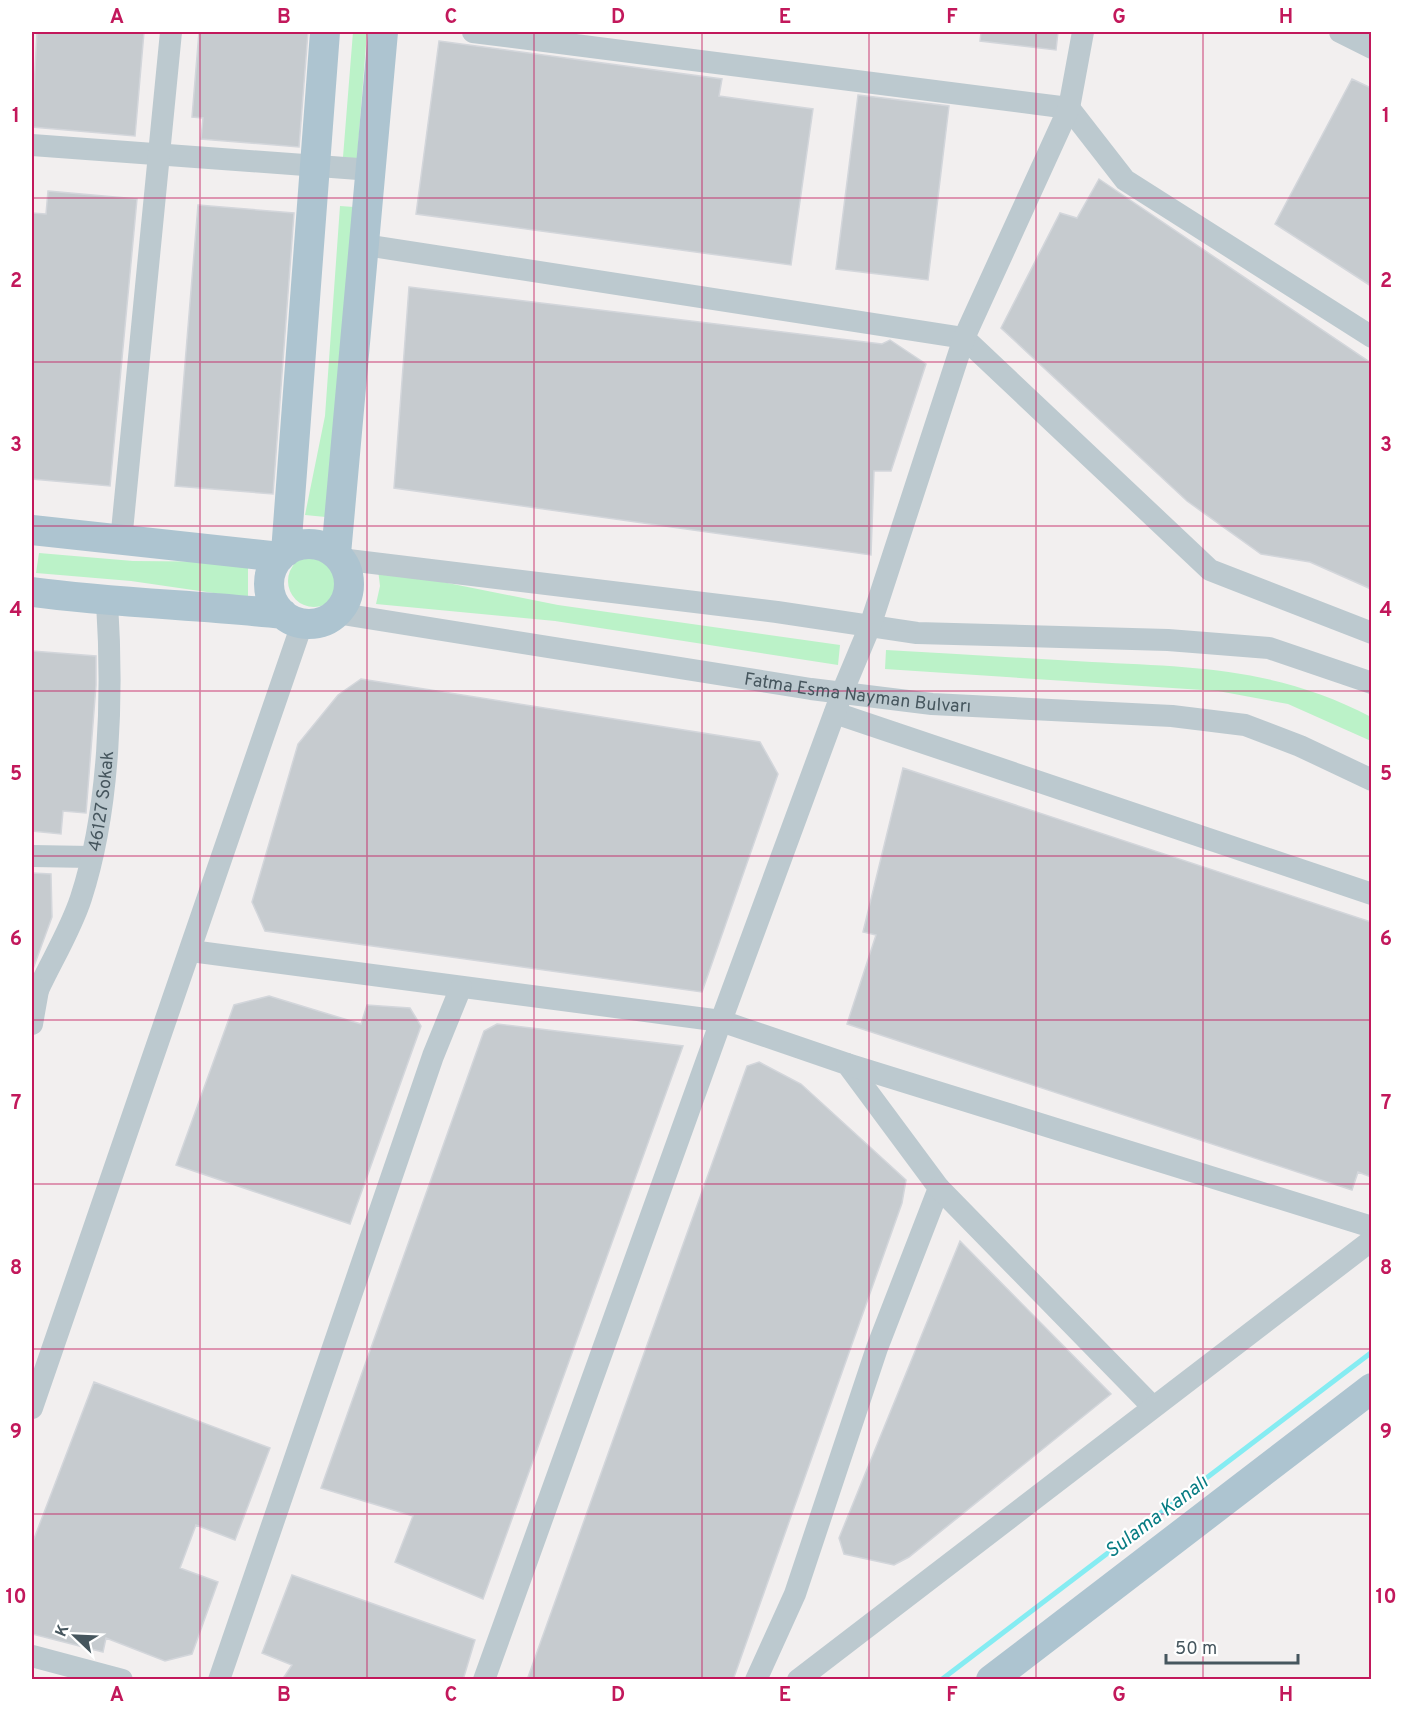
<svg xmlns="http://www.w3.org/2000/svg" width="1403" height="1711" font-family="Overpass,sans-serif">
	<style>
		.green { fill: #bbf2c8 }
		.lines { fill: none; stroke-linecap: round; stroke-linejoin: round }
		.stream { stroke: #85ecf2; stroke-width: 5 }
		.building { fill: #c6cbcf; stroke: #d3d6db; stroke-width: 1.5 }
		.minor { stroke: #bcc9cf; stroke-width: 22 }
		.major { stroke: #adc4d0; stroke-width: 30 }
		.grid { fill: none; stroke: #c2185b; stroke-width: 1.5; stroke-opacity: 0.55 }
		.labels { text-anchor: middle; stroke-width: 4.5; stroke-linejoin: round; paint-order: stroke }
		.street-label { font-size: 18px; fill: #46565e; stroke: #fff }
		.water-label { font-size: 20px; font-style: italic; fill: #077c83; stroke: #fff }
		.neatline { fill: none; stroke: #c2185b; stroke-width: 2 }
		.grid-label { font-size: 20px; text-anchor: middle; font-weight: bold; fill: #c2185b }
	</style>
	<rect width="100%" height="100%" fill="#f2efef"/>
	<path class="green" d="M353,32H367L357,159L343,157Z
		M340,206L354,207L336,518L305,515L325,416Z
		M39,553L133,561L248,562V598L131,581L36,573Z
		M288 581a26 26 0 1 1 52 0a26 26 0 1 1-52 0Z
		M378,569L558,605L840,645L838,665L555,621L376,604L380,586Z
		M886,650C955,654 1023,658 1092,662C1193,667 1279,668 1371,717V741L1288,704L1218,691L885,669Z"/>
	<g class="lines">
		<path class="stream" d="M941,1680L1372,1352"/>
	</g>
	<path class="building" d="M37,32H144L135,136L32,127Z
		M199,32H308L299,147L201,139L203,118L192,117Z
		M981,32H1058L1056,50L980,41Z
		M439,41L722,79L719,96L813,109L791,265L416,214Z
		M1352,79L1371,88V286L1275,224Z
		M858,95L949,106L928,280L836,269Z
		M1099,179L1371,363V589L1310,562L1261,554L1187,501L1001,328L1060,213L1077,218Z
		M48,191L137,199L110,486L32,479V213L46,214Z
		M198,205L294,213L273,494L175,486Z
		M409,287L882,344L890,340L926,364L891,471H874L871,555L394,488Z
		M32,651L96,656V685L86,813L63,811L61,834L32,831Z
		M361,679L760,742L778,774L702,992L265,931L252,902L298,744L338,695Z
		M903,768L1371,922V1177L1358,1172L1352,1190L847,1024L876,935L863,932Z
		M32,873L51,874L52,917L33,969Z
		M269,996L361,1024L367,1005L410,1008L421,1026L350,1224L176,1165L234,1005Z
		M497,1024L683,1046L483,1599L395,1562L413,1516L321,1488L484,1031Z
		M759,1062L801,1084L906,1180L902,1203L733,1680H527L747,1066Z
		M960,1241L1111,1394L909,1557L894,1565L844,1554L839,1538Z
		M94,1382L270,1448L235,1540L196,1525L180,1568L218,1582L192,1654L165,1661L106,1638L103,1652L32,1634V1544Z
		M292,1575L475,1640L463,1680H282L292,1665L262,1653Z"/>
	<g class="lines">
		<g class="minor">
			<path d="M473,32L1069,108L1125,180L1372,337"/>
			<path d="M1340,32L1372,48"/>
			<path d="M32,145L372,170"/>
			<path d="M365,245L964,338L1210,570L1372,633"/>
			<path d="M121,541L171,32"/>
			<path d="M340,559L777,612L917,633L1168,640L1269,648L1372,683"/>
			<path id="s1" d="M336,613L811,689L932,704L1172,716L1245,725L1300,746L1372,780"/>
			<path d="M835,713L1372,894"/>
			<path d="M32,856L91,857"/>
			<path d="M191,951L721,1021L847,1064L939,1188L877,1348L795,1594L756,1680"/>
			<path id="s2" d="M32,989L38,990C52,960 71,929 81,898C110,809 113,695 107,602"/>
			<path d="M32,1024L38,990"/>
			<path d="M847,1064L1372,1227"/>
			<path d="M939,1188L1153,1407"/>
			<path d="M32,1408L302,624"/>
			<path d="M32,1656L122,1680"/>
			<path d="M219,1680L433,1056L461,987"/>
			<path d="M484,1680L721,1021L842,693L870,626L964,338L1069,108L1083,32"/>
			<path d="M798,1680L1372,1240"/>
		</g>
		<path class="major" d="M32,530L280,557
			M269 584a40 40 0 1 1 80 0a40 40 0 1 1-80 0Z
			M286,552L325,32
			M336,554L383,32
			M32,592C115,603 199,605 283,614
			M991,1680L1372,1388"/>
	</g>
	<path class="grid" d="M200,32V1680M367,32V1680M534,32V1680M702,32V1680M869,32V1680M1036,32V1680M1203,32V1680M32,198H1372M32,362H1372M32,526H1372M32,691H1372M32,856H1372M32,1020H1372M32,1184H1372M32,1349H1372M32,1514H1372"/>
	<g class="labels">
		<g class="street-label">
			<text dy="6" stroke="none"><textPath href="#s1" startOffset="528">Fatma Esma Nayman Bulvarı</textPath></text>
			<text dy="6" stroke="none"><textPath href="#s2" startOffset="207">46127 Sokak</textPath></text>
		</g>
		<g class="water-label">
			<text transform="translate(1156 1516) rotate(-37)" y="7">Sulama Kanalı</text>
		</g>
	</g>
	<rect width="1403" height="1711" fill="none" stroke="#ffffff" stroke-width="66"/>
	<g transform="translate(75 1636) rotate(293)" stroke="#ffffff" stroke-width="4.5" paint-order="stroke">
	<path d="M0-4.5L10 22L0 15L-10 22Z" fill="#46565e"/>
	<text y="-9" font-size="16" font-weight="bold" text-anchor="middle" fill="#46565e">K</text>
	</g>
	<path d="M1166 1654v9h132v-9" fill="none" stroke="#46565e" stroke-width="3"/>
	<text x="1175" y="1654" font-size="18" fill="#46565e" stroke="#ffffff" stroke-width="4.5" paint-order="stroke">50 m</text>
	<rect x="33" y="33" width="1337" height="1645" class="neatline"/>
	<g class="grid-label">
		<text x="117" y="23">A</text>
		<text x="284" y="23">B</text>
		<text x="451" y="23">C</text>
		<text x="618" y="23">D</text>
		<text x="785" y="23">E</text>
		<text x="952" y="23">F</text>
		<text x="1119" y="23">G</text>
		<text x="1286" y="23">H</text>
		<text x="16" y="122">1</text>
		<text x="1386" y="122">1</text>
		<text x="16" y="287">2</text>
		<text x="1386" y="287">2</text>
		<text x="16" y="451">3</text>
		<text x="1386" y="451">3</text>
		<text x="16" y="616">4</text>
		<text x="1386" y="616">4</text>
		<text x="16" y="780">5</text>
		<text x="1386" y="780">5</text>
		<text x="16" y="945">6</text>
		<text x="1386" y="945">6</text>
		<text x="16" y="1109">7</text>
		<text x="1386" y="1109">7</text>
		<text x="16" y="1274">8</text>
		<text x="1386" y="1274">8</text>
		<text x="16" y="1438">9</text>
		<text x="1386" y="1438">9</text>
		<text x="16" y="1603">10</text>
		<text x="1386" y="1603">10</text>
		<text x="117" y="1701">A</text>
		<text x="284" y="1701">B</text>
		<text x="451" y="1701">C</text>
		<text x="618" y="1701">D</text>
		<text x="785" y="1701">E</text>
		<text x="952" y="1701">F</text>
		<text x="1119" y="1701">G</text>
		<text x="1286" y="1701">H</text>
	</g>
</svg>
